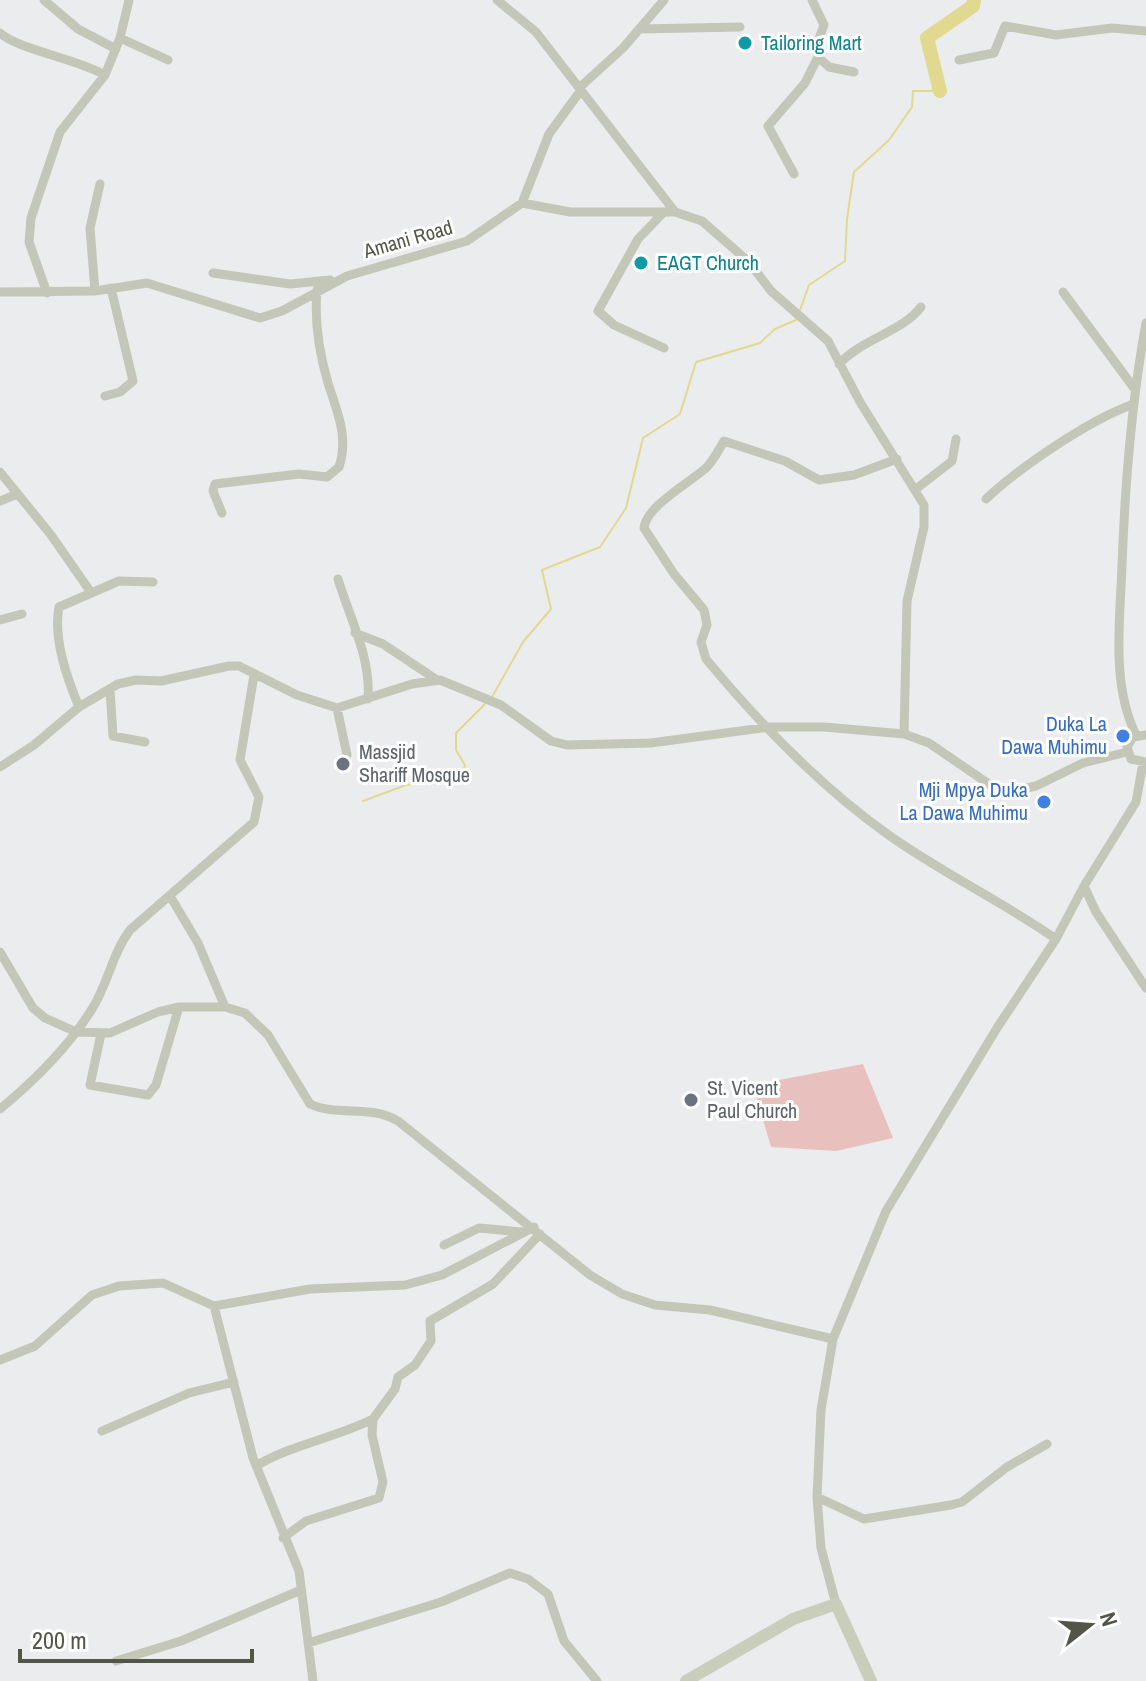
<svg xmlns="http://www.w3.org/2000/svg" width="1146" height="1681" font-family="'Archivo Narrow',sans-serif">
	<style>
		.green { fill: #e8c1be }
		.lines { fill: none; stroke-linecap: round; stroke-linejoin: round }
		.stream { stroke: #e0d98f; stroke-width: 2 }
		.river { stroke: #e0d98f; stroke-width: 14 }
		.street { stroke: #c4c6b8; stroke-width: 9 }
		.secondary { stroke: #c9cebb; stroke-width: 12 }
		.culture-dot { fill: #0f9aa8; stroke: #fff; stroke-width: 3 }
		.shop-dot { fill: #3f7fe0; stroke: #fff; stroke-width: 3 }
		.worship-dot { fill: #6b7280; stroke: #fff; stroke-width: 3 }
		.labels { text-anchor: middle; stroke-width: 6; stroke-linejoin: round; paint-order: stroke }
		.culture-label { font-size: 20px; fill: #0d838f; stroke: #fff; text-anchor: start }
		.street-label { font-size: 20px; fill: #535646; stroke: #fff }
		.shop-label { font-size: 20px; fill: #366cbe; stroke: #fff; text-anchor: end }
		.worship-label { font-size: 20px; fill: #5b616d; stroke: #fff; text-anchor: start }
	</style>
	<rect width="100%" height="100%" fill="#ebecee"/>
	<path class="green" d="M863,1064L893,1138L836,1151L771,1147L753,1085Z"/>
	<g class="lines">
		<path class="stream" d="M800,310L809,285L845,261L847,219L854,172L889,140L912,107L913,91H940
			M492,697L523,642L551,609L542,570L600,547L626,508L643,438L680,414L696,362L760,343L775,329L796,320
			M363,801L406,785L462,775L465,765L456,750V733L485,704"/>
		<path class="river" d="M940,91L927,38L973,6L974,0"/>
		<path class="street" d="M44,0L78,29L116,49
			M497,0L536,32L675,212
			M812,0L824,25L817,44L818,57L829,67L854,72
			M640,29L740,27
			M0,33C17,49 78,59 105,75
			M120,38L168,60
			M959,60L994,53L1005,26L1056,35L1112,28L1146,31
			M579,88L623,48L664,0
			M794,174L768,126L805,83L818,57
			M522,203L549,134L581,90
			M664,212L638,239L598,311L614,325L664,348
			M213,273L290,284L330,280
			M95,291L90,228L100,184
			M0,292L95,291L147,283L260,318L282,311L347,276L467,241L522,203L570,212H675L702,221L749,262L771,291L828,341L860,402L924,505V527L907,601L904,734
			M1063,292L1134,388
			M47,293L29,242L31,218L60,132L105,75L120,38L129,0
			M839,364C865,337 902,332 921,307
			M105,396L120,392L133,381L111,288
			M897,459L854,475L819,480L785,461L724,441C719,450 714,459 707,467C691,482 646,506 644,528L674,574L704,610L707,625L701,642L706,659C759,723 822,788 890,836C944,874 1003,902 1056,939
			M0,472L51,535L90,591
			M916,489L952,461L956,439
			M986,499C1020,467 1088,421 1131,405
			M0,501L17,494
			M222,513L213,491L215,484L299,474L327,477L339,467C349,436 337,412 328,383C319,352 314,322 317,290
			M338,579C350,619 371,657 368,699
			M0,620L22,614
			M355,633L383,644L437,680
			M110,689L113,736L145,742
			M79,707C67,678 53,639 59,607L119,581L153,582
			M337,708L347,755
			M1136,735C1111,684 1120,621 1122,566C1125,483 1131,404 1146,323
			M1146,735L1133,737L1127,747L1131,759L1146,762
			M0,767L34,745L79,707L118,684L136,680L161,681L229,666H239L297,695L337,708L412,684L440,680L501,705L551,741L567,745L651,743L770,727H824L904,734L929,743L1002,793L1036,786L1083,763L1127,752
			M1084,886L1096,912L1146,988
			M170,896L198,943L225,1007
			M0,952L33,1008L45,1018L76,1032L110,1033L158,1012L179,1007H225L245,1013L268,1035L310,1104C338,1117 370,1104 398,1121L590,1275L622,1294L655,1305L710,1310L833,1339
			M101,1034L90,1085L148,1095L156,1085L179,1007
			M0,1109C34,1081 69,1046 92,1009C108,984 112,954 130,930L254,822L259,797L240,760L254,675
			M444,1245L479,1228L522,1232
			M214,1306L253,1458L299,1571L313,1681
			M0,1360L35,1346L92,1295L119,1286L163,1283L214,1306L310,1289L405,1285L442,1275L534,1227
			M102,1431L189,1393L234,1382
			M256,1466C290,1445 335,1438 373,1419
			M817,1497L864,1519L951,1505L962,1502L1007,1467L1047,1444
			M283,1538L306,1521L379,1498L383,1482L372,1435L373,1419L395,1389L398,1377L415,1365L431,1341L430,1321L493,1284L540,1234
			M836,1604L821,1548L817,1497L821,1410L833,1339L886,1211L997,1028L1056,939L1084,886L1136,802L1143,763
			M308,1643L441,1602L510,1573L528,1579L548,1594L564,1641L597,1681
			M116,1661L181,1641L301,1590"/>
		<path class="secondary" d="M686,1681L793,1619L836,1604L871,1681"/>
	</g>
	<g class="culture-dot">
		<circle cx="745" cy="43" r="8"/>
		<circle cx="641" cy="263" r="8"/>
	</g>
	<g class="shop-dot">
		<circle cx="1123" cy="736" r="8"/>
		<circle cx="1044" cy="802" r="8"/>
	</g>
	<g class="worship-dot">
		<circle cx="343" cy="764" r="8"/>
		<circle cx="691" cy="1100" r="8"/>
	</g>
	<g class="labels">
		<g class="culture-label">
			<text x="761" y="50">Tailoring Mart</text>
			<text x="657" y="270">EAGT Church</text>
		</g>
		<g class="street-label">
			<text transform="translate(408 239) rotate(-16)" y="7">Amani Road</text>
		</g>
		<g class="shop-label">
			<text x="1107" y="731">Duka La<tspan x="1107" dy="23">Dawa Muhimu</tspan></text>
			<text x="1028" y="797">Mji Mpya Duka<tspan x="1028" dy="23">La Dawa Muhimu</tspan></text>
		</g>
		<g class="worship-label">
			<text x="359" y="759">Massjid<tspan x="359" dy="23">Shariff Mosque</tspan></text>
			<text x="707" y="1095">St. Vicent<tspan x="707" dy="23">Paul Church</tspan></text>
		</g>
	</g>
	<g transform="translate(1090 1625) rotate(73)" stroke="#ffffff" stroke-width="6" paint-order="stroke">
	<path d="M0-6L14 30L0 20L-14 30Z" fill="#535646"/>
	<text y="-12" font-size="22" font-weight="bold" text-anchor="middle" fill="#535646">N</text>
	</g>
	<path d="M20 1649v12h232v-12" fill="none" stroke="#535646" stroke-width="4"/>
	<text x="32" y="1649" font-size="24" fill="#535646" stroke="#ffffff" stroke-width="6" paint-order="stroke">200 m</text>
</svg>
